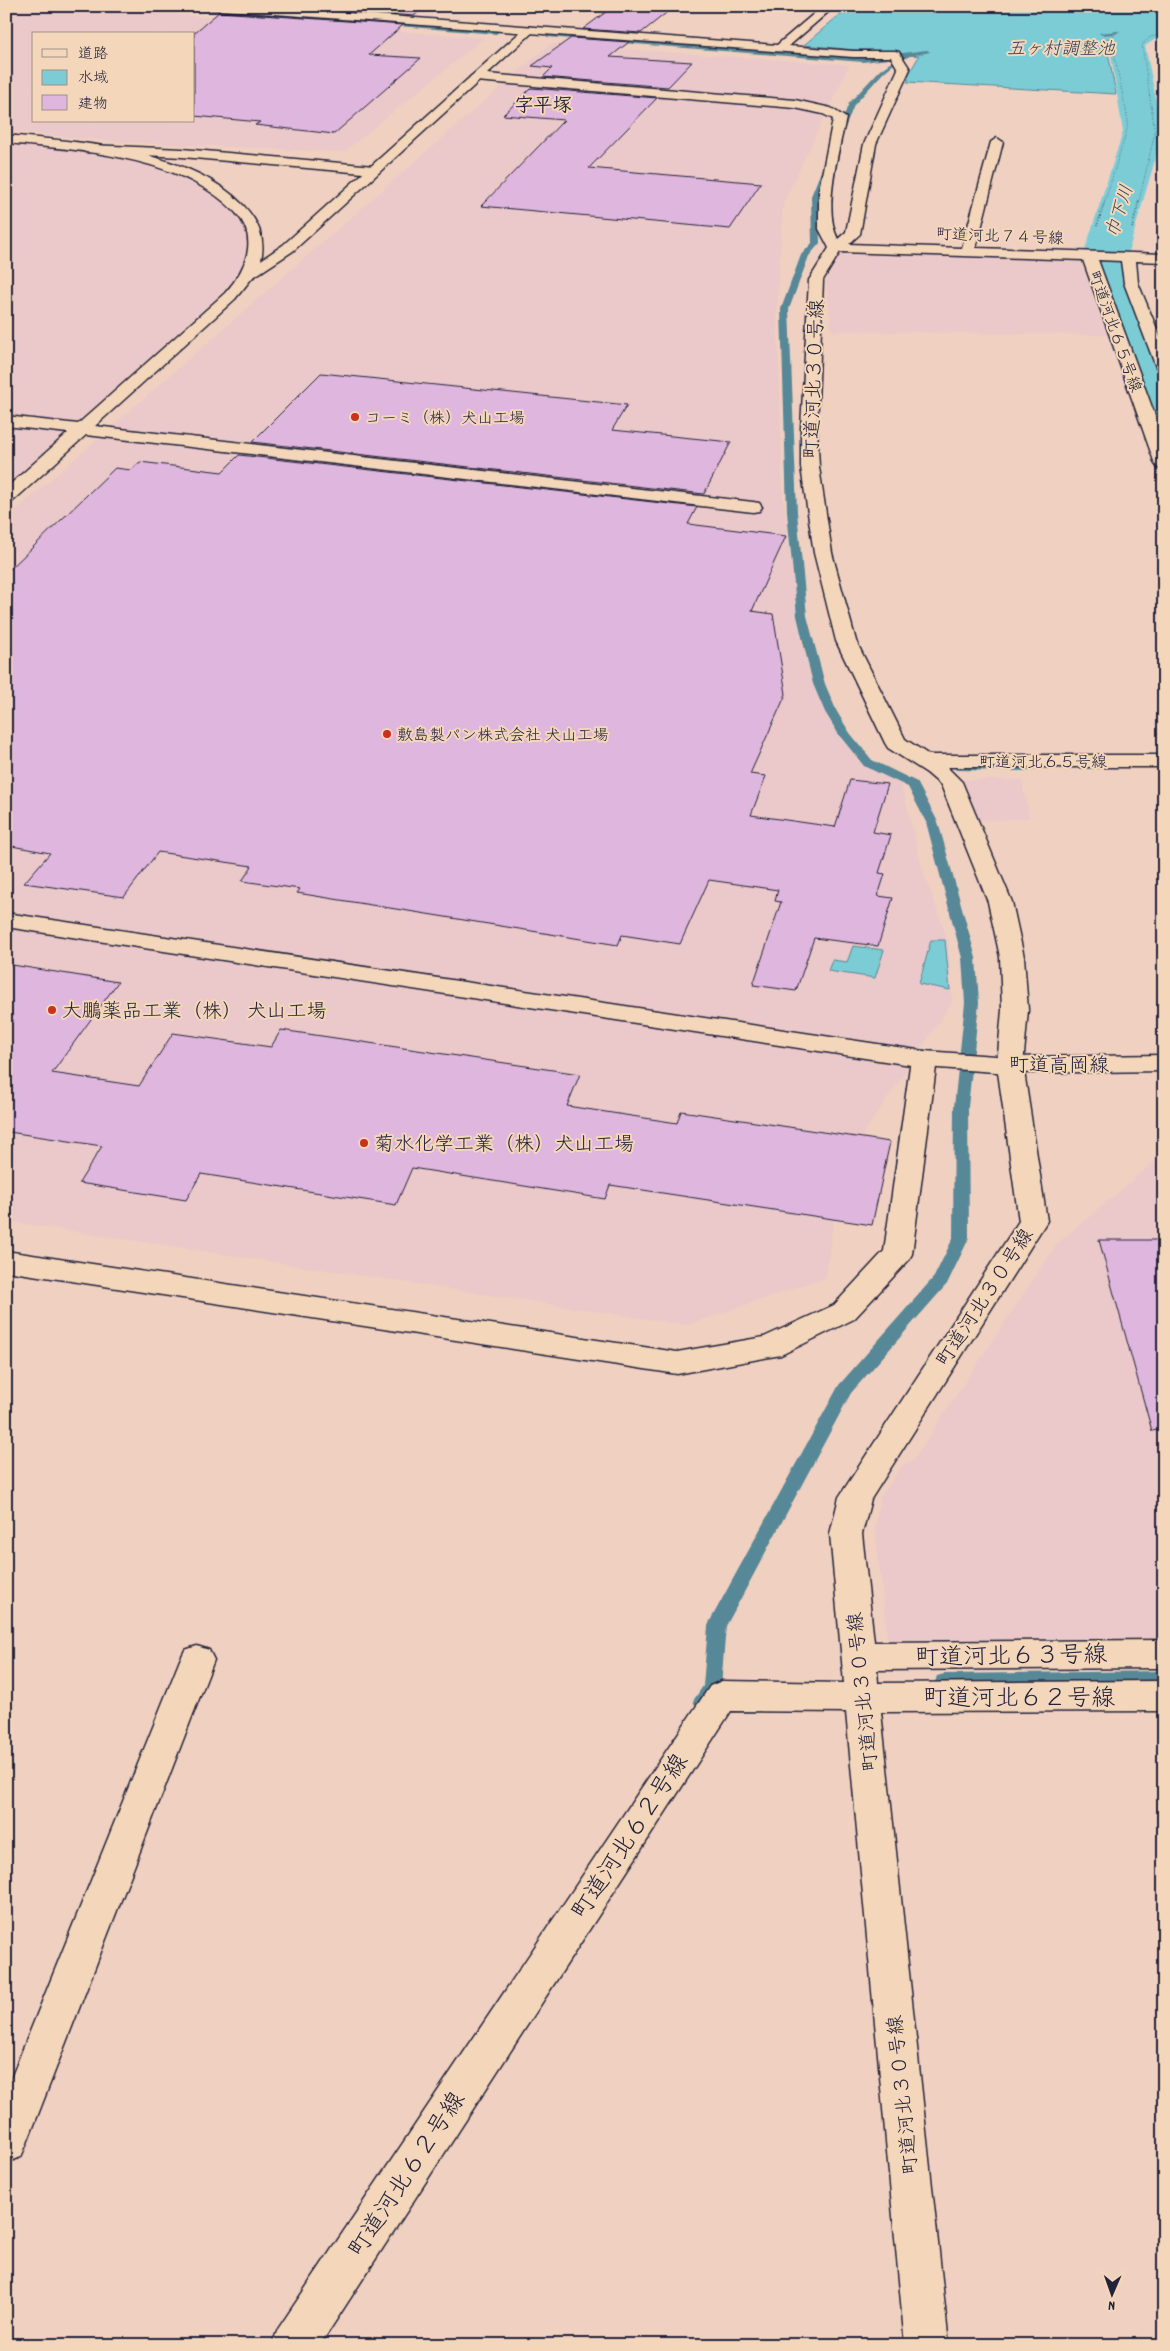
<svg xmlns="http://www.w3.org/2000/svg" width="1170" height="2351" font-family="Dekko,'Klee One',sans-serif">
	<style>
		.built { fill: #ebc8c9; fill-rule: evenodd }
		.water { fill: #7bccd5; stroke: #578897 }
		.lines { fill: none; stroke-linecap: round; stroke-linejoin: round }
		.stream { fill: #578897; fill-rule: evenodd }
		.river { fill: #7bccd5; fill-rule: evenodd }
		.building { fill: #dfb6dd; stroke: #22223b }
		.minor-casing { stroke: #22223b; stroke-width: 3 }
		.tertiary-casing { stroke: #22223b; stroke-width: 3 }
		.path-far1 { stroke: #22223b; stroke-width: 1; stroke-dasharray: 0.5 2; stroke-linecap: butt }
		.path { stroke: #22223b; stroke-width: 2; stroke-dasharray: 0.5 2; stroke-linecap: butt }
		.minor { fill: #f4d7ba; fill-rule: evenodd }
		.tertiary { fill: #f4d7ba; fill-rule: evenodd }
		.poi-dot { fill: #c8321e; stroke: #f4d7ba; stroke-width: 2 }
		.labels { text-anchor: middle; stroke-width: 4; stroke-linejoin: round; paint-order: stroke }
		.far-street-label { font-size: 16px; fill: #22223b; stroke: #f4d7ba }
		.far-poi-label { font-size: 16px; fill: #22223b; stroke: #f4d7ba; text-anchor: start }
		.far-water-label { font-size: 18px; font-style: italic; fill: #34445a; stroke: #f4d7ba }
		.far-quarter-label { font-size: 19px; font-weight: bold; fill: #22223b; stroke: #f4d7ba }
		.street-label { font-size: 20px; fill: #22223b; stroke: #f4d7ba }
		.poi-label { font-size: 20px; fill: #22223b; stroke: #f4d7ba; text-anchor: start }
		.near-street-label { font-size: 24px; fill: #22223b; stroke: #f4d7ba }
	</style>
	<rect width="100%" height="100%" fill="#f0d0c1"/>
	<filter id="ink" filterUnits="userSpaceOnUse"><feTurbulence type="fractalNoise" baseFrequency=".02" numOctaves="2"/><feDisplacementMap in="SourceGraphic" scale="10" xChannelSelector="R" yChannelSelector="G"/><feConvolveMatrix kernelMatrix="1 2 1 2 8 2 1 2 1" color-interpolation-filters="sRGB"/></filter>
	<g filter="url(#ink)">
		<path class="built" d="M6,6H61L484,38L344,152L122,142L6,131ZM34,34H194V121H34Z
			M550,44L849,65L783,203L777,310L783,497L798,625L813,687L858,761L901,784L923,871L948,941L952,1002L840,1168L826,1277L687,1325L6,1221V519Z
			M6,139L142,160L198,180L249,220L248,275L6,498Z
			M842,251L1081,260L1107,335L832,331L826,281Z
			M961,780H1022L1029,818L979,821Z
			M1164,1154V1638L888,1641L875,1526L880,1498L902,1466L913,1461L1057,1244Z"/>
		<path class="water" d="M850,6H1156L1164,11V20L1130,28L1103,41L1106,42L1116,94L907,82L909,79H906L919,56L804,45Z
			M931,940H945L950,990L919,984Z
			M853,946L884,950L875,978L828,971L832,960L847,962Z"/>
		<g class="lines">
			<path class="stream" d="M155,6H184L499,32L496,34Z
				M1156,27L1158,30L1102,35L1099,33Z
				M549,34L863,58L927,50L930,52L910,56L895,63L884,72L854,105L842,136L839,138L836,136L849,103L880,70L897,58L863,62L547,37Z
				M828,162L832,164L819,196L820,243L809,256L789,309L797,512L807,616L825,684L837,712L850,733L872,760L917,782L938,822L976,958L979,1003L968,1107L969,1238L947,1284L851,1393L726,1626L721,1687L710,1707L703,1709L696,1707L693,1701L703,1686L708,1626L710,1621L839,1385L934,1277L953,1238L954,1107L965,1003L962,958L926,822L908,787L864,766L839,735L825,712L813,684L797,616L787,512L781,309L801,255L812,243L811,196L824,164Z
				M960,763H1031L1037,767L1031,771L956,770L954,767L956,764Z
				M1164,1671V1687L944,1690L937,1688L935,1682L937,1676L944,1674Z"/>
			<path class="river" d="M1164,18V38L1154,40L1145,46L1163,132L1128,253L1164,345V429L1146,424L1138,413L1084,253L1123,132L1109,42C1122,23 1143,21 1164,18Z"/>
		</g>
		<path class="building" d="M284,6H425L414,16Z
			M614,6H675L641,33L583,29Z
			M219,12L403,25L369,55L421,58L334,134L255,125L260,122L194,116V33Z
			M571,38L629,42L610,57L692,62L668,87L543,77L552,68L532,66Z
			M531,88L657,98L589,168L761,183L730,229L481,206L564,120L503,115Z
			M321,373L627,405L612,430L731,442L704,494L252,442Z
			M239,455L697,507L688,524L786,536L752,611L773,614L786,694L750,774L766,776L751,815L835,827L850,780L888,784L873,832L891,835L879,873L885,874L878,896L893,898L878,946L814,938L796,991L753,985L781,902L775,901L778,890L709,880L680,944L622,935L618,945L297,893L300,889L242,881L252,866L158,852L124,897L24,883L50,853L6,845V573L115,468L131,470L140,462L222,472Z
			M6,964L118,982L52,1073L139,1086L173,1033L271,1047L281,1030L580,1074L567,1106L677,1123L681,1111L890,1142L872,1225L610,1185L605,1199L412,1168L396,1205L201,1174L186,1200L79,1183L102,1146L9,1132L6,1136Z
			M1099,1240H1164V1429L1152,1431Z"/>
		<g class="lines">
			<defs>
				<path id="minor" d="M203,6H255L777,45L823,6H835L789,46L853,51H895L899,52L910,69L876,144L860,234L849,244L962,248L991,142L997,138L1003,142L976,248L1164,254V262L1136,261L1138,283L1164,346V372L1158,370L1156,367L1124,283L1121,261L1098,260L1164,440V469L1158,468L1155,464L1083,260L840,252L823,280L817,428L819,467L832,553L856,641L905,739L929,755H1164V767H947L962,782L1012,902L1024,957L1028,1010L1023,1065L1047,1221L871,1499L862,1534L874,1642L1164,1640V1668L877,1670L878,1683L1164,1681V1711L881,1712L949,2345H905L846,1712L731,1711L320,2345H272L278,2329L710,1686L722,1681L844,1683L830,1534L839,1497L1019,1221L997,1065L1002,1010L1000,957L988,902L941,785L927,773L888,748L885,743L836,641L814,553L801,467V428L809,280L829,248L819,229V190L833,119L823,114L795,108L476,81L470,77L476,73L795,100L831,108L846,118C839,150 822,209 838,239L846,232L864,144L898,69L891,57H853L208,9Z
					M90,145L182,149L374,166L381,170L374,174L182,157L85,152L84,149Z
					M924,1051L933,1053L937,1059L912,1254L908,1261L854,1319L781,1355L677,1374L6,1271V1251L677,1352L764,1337L834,1305L884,1251L911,1059L915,1053Z
					M197,1646L209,1650L214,1660L27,2143L21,2157L6,2163V2091L180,1660L185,1650Z"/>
				<path id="tertiary" d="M529,27L533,28V32L293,251L252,278L235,299L95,426L753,502L759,503L762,507L759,511L753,512L86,435L12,502L6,503V488L68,433L6,426V416L78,424L225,293C246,270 260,238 235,212C181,156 80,150 6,143V135C80,142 189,149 243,205C258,221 266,238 261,260L283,245L525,28Z
					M6,913L924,1051L1010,1057L1164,1055V1071L1010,1073L924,1067L6,927Z"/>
			</defs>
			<use href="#minor" class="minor-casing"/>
			<use href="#tertiary" class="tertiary-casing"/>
			<path class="path-far1" d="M1105,201L1127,130L1128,120L1111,39
				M1139,201L1155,132L1142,45L1150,37L1164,34"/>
			<path class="path" d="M1097,226L1105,200
				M1132,228L1139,200"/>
			<use href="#minor" class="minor"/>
			<use href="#tertiary" class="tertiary"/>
		</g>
	</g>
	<g class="poi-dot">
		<circle cx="355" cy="417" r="5"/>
		<circle cx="387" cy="734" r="5"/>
		<circle cx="52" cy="1010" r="5"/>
		<circle cx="364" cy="1143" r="5"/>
	</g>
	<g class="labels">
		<g class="far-street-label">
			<text transform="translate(1000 235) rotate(2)" y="6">町道河北７４号線</text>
			<text transform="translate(1116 331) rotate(70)" y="6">町道河北６５号線</text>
			<text x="1043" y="767">町道河北６５号線</text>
		</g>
		<g class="far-poi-label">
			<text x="365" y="423">コーミ（株）犬山工場</text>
			<text x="397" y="740">敷島製パン株式会社 犬山工場</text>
		</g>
		<g class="far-water-label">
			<text x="1061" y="54">五ヶ村調整池</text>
			<text transform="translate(1119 211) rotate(-73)" y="6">巾下川</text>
		</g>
		<g class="far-quarter-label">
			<text x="543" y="111">字平塚</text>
		</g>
		<g class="street-label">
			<text transform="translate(813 379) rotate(-88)" y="7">町道河北３０号線</text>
			<text x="1059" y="1071">町道高岡線</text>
			<text transform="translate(984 1297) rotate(-57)" y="7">町道河北３０号線</text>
			<text transform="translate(862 1692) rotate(-96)" y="7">町道河北３０号線</text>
			<text transform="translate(902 2095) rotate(-96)" y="7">町道河北３０号線</text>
		</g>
		<g class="poi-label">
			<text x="62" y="1017">大鵬薬品工業（株） 犬山工場</text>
			<text x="374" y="1150">菊水化学工業（株）犬山工場</text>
		</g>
		<g class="near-street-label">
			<text transform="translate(1011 1655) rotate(-1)" y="8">町道河北６３号線</text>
			<text x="1019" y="1705">町道河北６２号線</text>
			<text transform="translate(629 1836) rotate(-57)" y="8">町道河北６２号線</text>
			<text transform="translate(406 2174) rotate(-57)" y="8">町道河北６２号線</text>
		</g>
	</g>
	<rect width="1170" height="2351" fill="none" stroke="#f4d7ba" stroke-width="25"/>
	<rect x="12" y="12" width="1145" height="2326" fill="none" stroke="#22223b" stroke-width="2" filter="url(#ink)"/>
	<rect x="32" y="32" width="162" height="90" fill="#f4d7ba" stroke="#a08f87"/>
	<rect x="42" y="49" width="25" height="8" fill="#f4d7ba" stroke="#a08f87"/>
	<text x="78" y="58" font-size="15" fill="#22223b">道路</text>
	<rect x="42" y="70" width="25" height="15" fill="#7bccd5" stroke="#a08f87"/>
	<text x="78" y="82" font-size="15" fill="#22223b">水域</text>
	<rect x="42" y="95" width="25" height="15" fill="#dfb6dd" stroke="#a08f87"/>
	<text x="78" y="108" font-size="15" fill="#22223b">建物</text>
	<g transform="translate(1112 2294) rotate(182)" stroke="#f4d7ba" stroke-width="4" paint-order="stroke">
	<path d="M0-4L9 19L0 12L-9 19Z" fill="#22223b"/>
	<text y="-8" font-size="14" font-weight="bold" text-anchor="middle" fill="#22223b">N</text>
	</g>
</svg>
